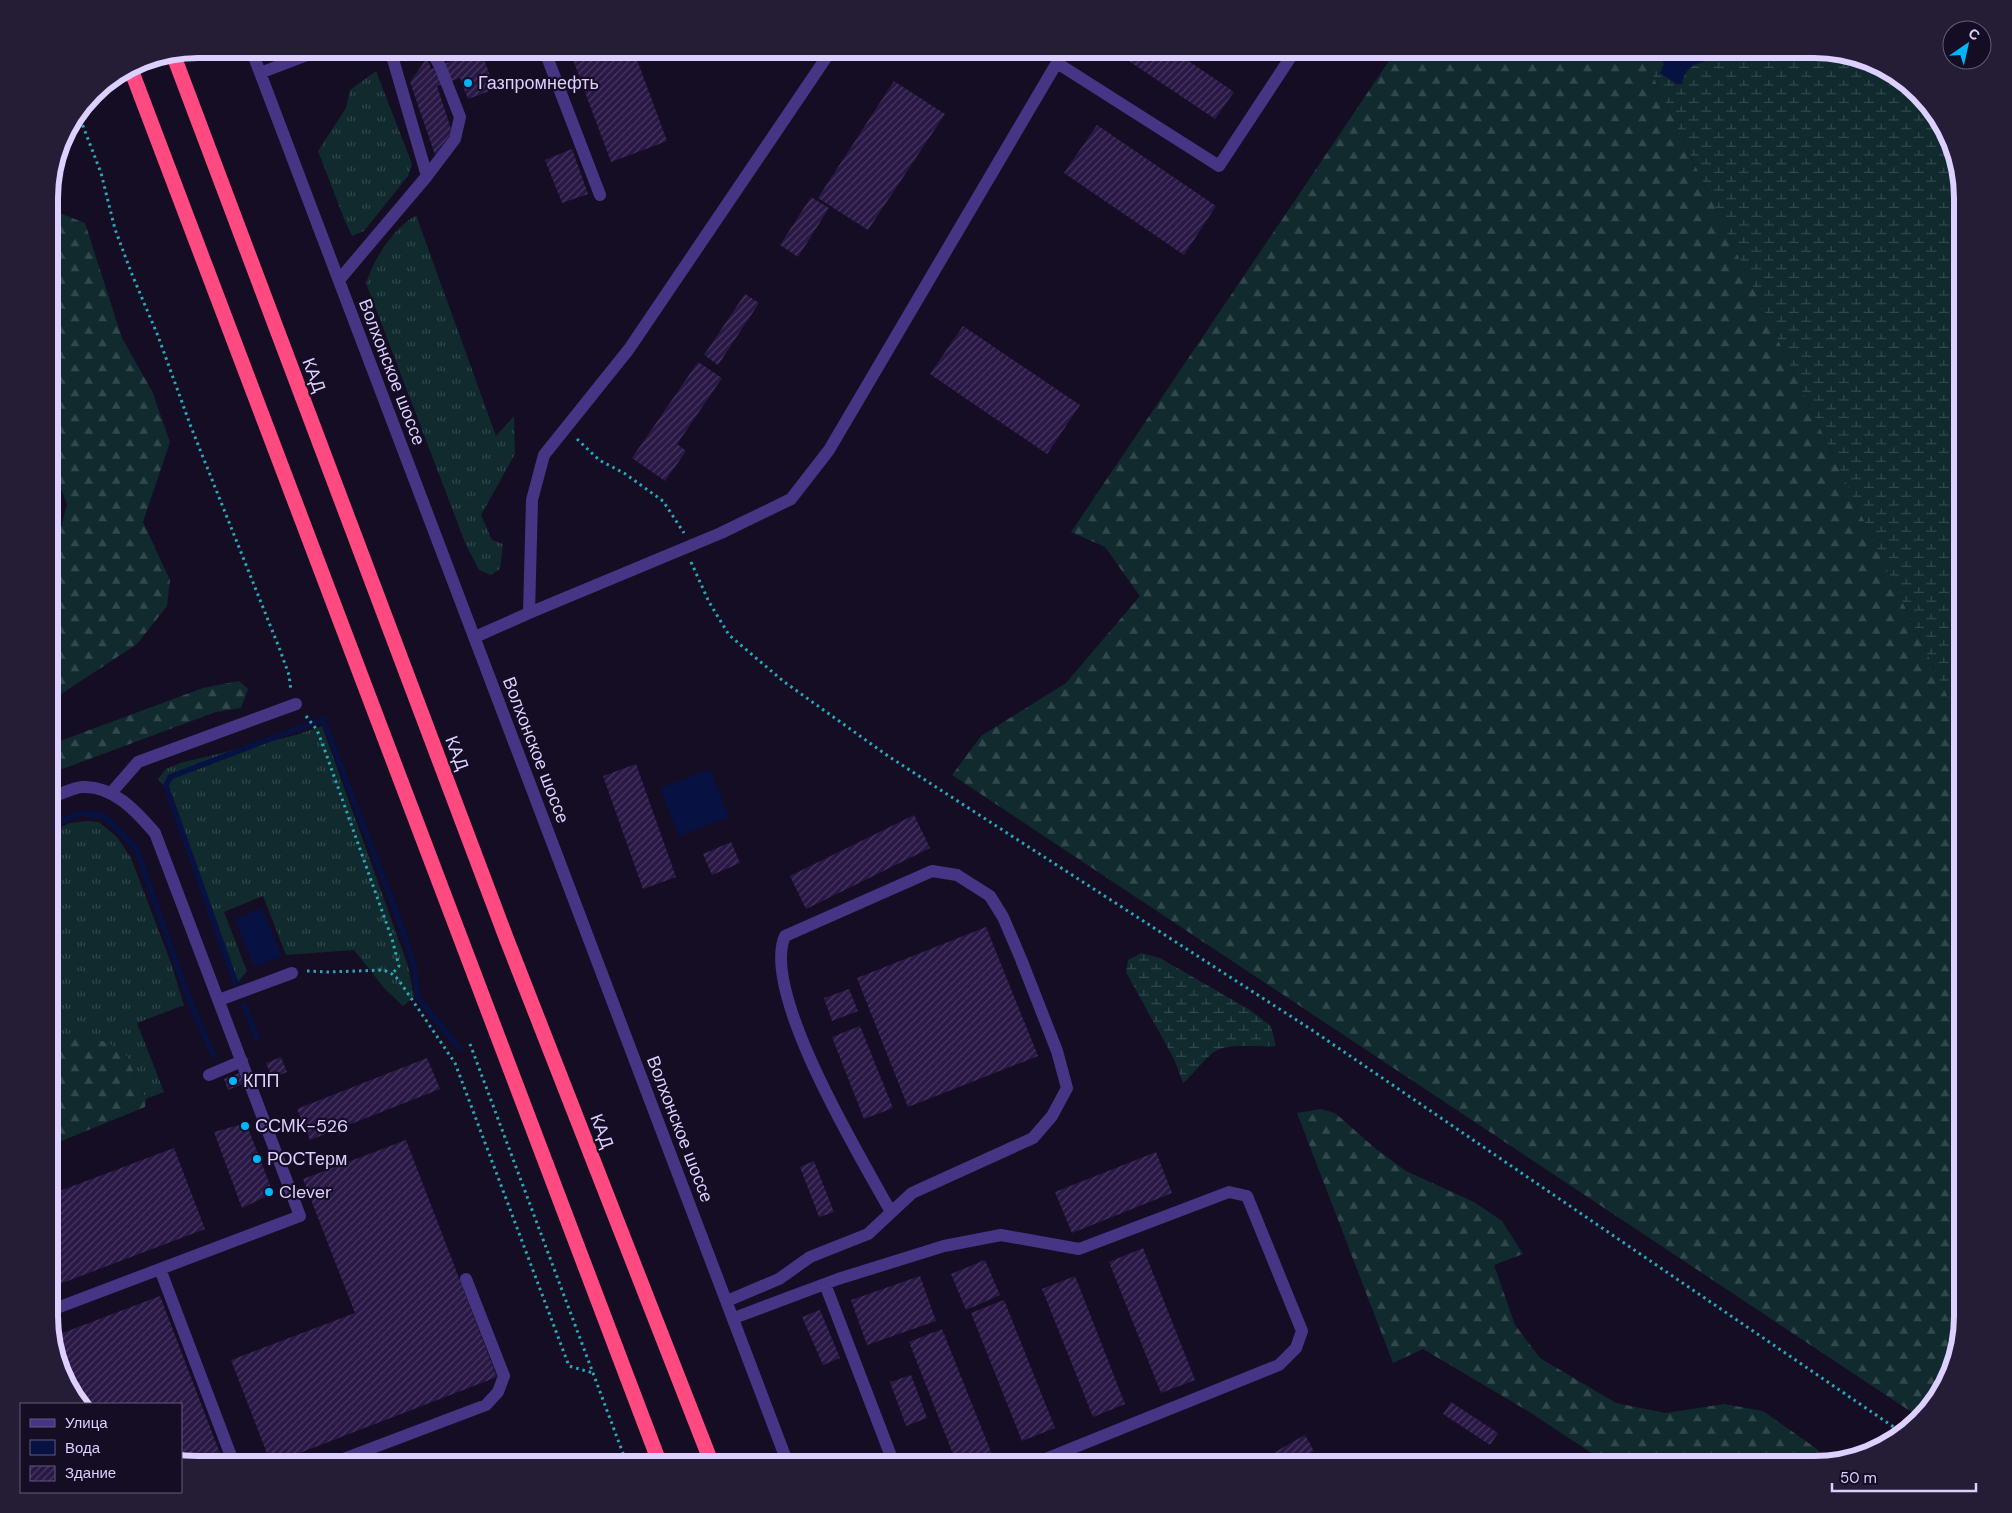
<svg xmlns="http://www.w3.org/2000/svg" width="2012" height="1513" font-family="'DM Sans',sans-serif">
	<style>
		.grass { fill: url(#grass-tufts) }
		.forest { fill: url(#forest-firs) }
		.wetland { fill: url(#wetland-marsh) }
		.water { fill: #071242 }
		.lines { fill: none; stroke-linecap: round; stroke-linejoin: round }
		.stream { stroke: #071242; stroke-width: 5.5 }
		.building { fill: url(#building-hatch) }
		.path { stroke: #28a9ba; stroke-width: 3; stroke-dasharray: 2.5 4; stroke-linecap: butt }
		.minor { stroke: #463585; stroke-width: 12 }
		.highway { stroke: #ff4a81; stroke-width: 15 }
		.poi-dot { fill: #00b6fa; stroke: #150d24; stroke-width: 2 }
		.labels { text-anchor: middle; stroke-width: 4.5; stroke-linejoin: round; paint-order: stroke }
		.poi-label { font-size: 18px; fill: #ddcfff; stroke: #150d24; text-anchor: start }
		.street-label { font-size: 18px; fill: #ddcfff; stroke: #150d24 }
		.rim { fill: none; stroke: #ddcfff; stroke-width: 6 }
	</style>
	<defs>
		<pattern id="grass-tufts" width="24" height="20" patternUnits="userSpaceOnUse" patternTransform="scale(1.25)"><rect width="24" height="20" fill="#102a2e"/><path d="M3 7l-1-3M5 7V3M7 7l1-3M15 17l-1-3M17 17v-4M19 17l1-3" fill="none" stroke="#32484d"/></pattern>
		<pattern id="forest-firs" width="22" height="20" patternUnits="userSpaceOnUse" patternTransform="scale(1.25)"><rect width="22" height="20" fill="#102a2e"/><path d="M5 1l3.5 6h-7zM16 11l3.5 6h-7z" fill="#32484d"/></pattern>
		<pattern id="wetland-marsh" width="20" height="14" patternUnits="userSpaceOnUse" patternTransform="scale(1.25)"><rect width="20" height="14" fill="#102a2e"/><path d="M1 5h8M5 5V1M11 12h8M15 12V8" fill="none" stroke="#32484d"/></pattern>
		<pattern id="building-hatch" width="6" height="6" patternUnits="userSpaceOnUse" patternTransform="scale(1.25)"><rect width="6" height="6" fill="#291845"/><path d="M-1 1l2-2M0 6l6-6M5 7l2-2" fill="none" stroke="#483961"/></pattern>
	</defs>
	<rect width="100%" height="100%" fill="#150d24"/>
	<path class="grass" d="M376,71L412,164L408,176L364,231L352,236L345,221L318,151L346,108L350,90Z
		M416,215L496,436L514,416L515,454L481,515L492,540L503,544L500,569L491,575L479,570L466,545L366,283C375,257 392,230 416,215Z
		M322,726L408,966L414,997L403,1006L384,988L354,950L286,955L263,896L224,912L247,971L238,982L164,786L158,779L166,769L180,763L296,735Z
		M88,821L99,822L117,837L131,858L171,963L184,1005L137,1023L164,1092L146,1099L126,1055L67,1035L49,1039V833L70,823Z"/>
	<path class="forest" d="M1397,49H1640L1963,729V1316C1957,1355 1951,1391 1919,1417L952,775L981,736L1066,683L1140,596L1105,547L1071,532Z
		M49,209L85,223L122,338L152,391L170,442L143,522L170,580L167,606L137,644L49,702V575L67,504L49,458Z
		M239,681L248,689L241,708L216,712L49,774V745L203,688Z
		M67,1035L107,1042L126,1055L146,1099L145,1107L49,1146V1039Z
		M1321,1109L1335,1113L1376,1149L1406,1171L1474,1202L1502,1221L1523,1254L1494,1265L1515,1325L1540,1358L1616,1403L1666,1413L1724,1404L1763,1411L1817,1449L1825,1462L1815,1464H1608L1531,1413L1423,1349L1393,1363L1297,1113Z"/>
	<path class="wetland" d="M1640,49H1815L1863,57L1905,80L1948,132L1963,197V729Z
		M1141,953L1160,958L1250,1010L1271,1026L1276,1046C1258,1048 1229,1042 1214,1052C1203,1060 1194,1074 1183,1083L1174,1059L1126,972L1128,960Z"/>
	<path class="water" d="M1658,49H1737C1715,64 1686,56 1682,84H1677L1660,73L1664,64Z
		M710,769L729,817L679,836L660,788Z
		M262,908L282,956L254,967L235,919Z"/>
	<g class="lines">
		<path class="stream" d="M49,827L80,813L105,816L137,850L187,994L213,1055
			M236,984L166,786L170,777L323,719L402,928L414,967L418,998L459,1048
			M244,1004L257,1038"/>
	</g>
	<path class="building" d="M450,49H480L495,89L468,99L460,78L437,86L452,132L435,155L410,82L427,58L431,69L454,60Z
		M569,49H633L667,141L611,162Z
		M1111,49H1171L1234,92L1215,119Z
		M894,81L945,114L868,230L818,198Z
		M1097,125L1216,206L1184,255L1064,173Z
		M572,149L588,194L562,203L545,160Z
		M811,197L829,208L798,257L780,245Z
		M745,294L759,303L718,365L704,355Z
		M963,326L1080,405L1047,454L930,374Z
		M698,362L722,378L677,444L686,451L665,481L632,458Z
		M636,764L676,877L643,889L603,776Z
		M914,815L930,848L806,909L790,876Z
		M731,842L740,863L712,875L703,854Z
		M986,927L1038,1056L908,1107L857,978Z
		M849,989L858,1011L832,1021L824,998Z
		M860,1026L893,1108L864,1119L832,1037Z
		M281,1057L287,1072L272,1078L266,1063Z
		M427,1058L440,1089L310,1140L297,1109Z
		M239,1073L243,1084L228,1090L224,1079Z
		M246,1123L273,1193L242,1208L214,1132Z
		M406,1140L497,1377L271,1464L231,1360L355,1313L303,1179Z
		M174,1148L205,1229L49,1288V1195Z
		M1156,1152L1172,1193L1072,1233L1055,1192Z
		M814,1161L834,1212L819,1217L800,1167Z
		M1143,1248L1195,1380L1161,1393L1109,1262Z
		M985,1260L1000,1295L966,1310L951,1274Z
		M920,1276L936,1321L867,1345L851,1300Z
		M1075,1276L1125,1404L1093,1417L1042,1289Z
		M160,1296L224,1464L181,1462V1404H83L64,1382L52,1337Z
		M1004,1300L1055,1428L1022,1441L971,1313Z
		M820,1310L840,1358L823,1365L802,1317Z
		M942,1329L993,1457L974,1464H957L909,1342Z
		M911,1375L927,1418L906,1426L890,1382Z
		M1451,1402L1498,1433L1490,1445L1443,1414Z
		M1305,1435L1314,1451L1290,1464H1254Z"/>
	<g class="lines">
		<path class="path" d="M78,113L101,173L115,229L131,272L158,336L191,427L280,650L289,675L291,691
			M577,439L599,460L624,473L663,501L684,533
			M691,562L709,602L729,635L783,681L888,756L1312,1030L1901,1432
			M306,716L317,730L324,748L392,939L399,966L392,974
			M307,971L329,972L384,970L392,974L398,979L455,1063L569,1366L593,1373
			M470,1044L627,1464"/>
		<path class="minor" d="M251,49L788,1464
			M544,49L600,195
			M1057,63L1219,166L1296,49
			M260,73L323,49
			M427,176L455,139L460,117L440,66L430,49
			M339,280L427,176L390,49
			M529,613L721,533L791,499L829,450L1065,49
			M475,637L529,613L532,500L544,455L629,349L832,49
			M111,793L138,762L296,704
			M49,798C59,795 72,788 82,787C113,785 137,812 155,833L300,1216L49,1311
			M219,1000L292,973
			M209,1075L242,1061
			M160,1269L234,1464
			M825,1284L894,1464
			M727,1301L779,1279L810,1257L868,1234L912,1193L1033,1138L1052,1116L1067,1088L1057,1051L1021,959L1003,917L990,896L957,875L932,871L785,936C760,992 861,1158 891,1212
			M734,1318L838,1279L944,1246L1001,1235L1079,1249L1229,1192L1247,1196L1302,1331L1296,1348L1279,1365L1033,1464
			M330,1464L486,1405L498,1392L504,1376L466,1279"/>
		<path class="highway" d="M173,54L507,940L712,1464
			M130,67L660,1464"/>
	</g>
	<g class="poi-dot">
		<circle cx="468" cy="83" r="5"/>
		<circle cx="233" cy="1081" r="5"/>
		<circle cx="245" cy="1126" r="5"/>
		<circle cx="257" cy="1159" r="5"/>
		<circle cx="269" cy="1192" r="5"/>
	</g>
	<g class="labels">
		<g class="poi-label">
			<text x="478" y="89">Газпромнефть</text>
			<text x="243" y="1087">КПП</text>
			<text x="255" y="1132">ССМК-526</text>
			<text x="267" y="1165">РОСТерм</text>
			<text x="279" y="1198">Clever</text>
		</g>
		<g class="street-label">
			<text transform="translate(392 372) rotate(69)" y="6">Волхонское шоссе</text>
			<text transform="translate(314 375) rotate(69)" y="6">КАД</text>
			<text transform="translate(536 750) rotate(69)" y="6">Волхонское шоссе</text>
			<text transform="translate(457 753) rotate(69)" y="6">КАД</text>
			<text transform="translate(680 1129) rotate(69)" y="6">Волхонское шоссе</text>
			<text transform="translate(602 1131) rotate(69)" y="6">КАД</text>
		</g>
	</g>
	<path d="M0 0H2012V1513H0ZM198 58H1814A140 140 0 0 1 1954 198V1316A140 140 0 0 1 1814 1456H198A140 140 0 0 1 58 1316V198A140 140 0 0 1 198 58Z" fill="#251d36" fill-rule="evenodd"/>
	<path class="rim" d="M198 58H1814A140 140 0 0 1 1954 198V1316A140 140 0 0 1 1814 1456H198A140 140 0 0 1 58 1316V198A140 140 0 0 1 198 58Z"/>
	<rect x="20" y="1403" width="162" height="90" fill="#150d24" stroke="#655b7c"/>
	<rect x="30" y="1419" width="25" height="8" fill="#463585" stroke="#655b7c"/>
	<text x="65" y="1428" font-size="15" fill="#ddcfff">Улица</text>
	<rect x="30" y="1440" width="25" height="15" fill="#071242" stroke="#655b7c"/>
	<text x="65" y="1453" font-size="15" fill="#ddcfff">Вода</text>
	<rect x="30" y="1466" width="25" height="15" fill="url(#building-hatch)" stroke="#655b7c"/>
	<text x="65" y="1478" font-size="15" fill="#ddcfff">Здание</text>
	<g transform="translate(1967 45) rotate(34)"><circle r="24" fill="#150d24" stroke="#655b7c"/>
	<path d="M0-4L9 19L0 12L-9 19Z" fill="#00b6fa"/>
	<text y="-8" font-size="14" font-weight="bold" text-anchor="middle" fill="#ddcfff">С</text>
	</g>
	<path d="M1832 1483v8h144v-8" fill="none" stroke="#ddcfff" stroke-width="2.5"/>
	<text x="1840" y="1483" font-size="15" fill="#ddcfff" stroke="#150d24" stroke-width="4" paint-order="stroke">50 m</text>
</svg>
